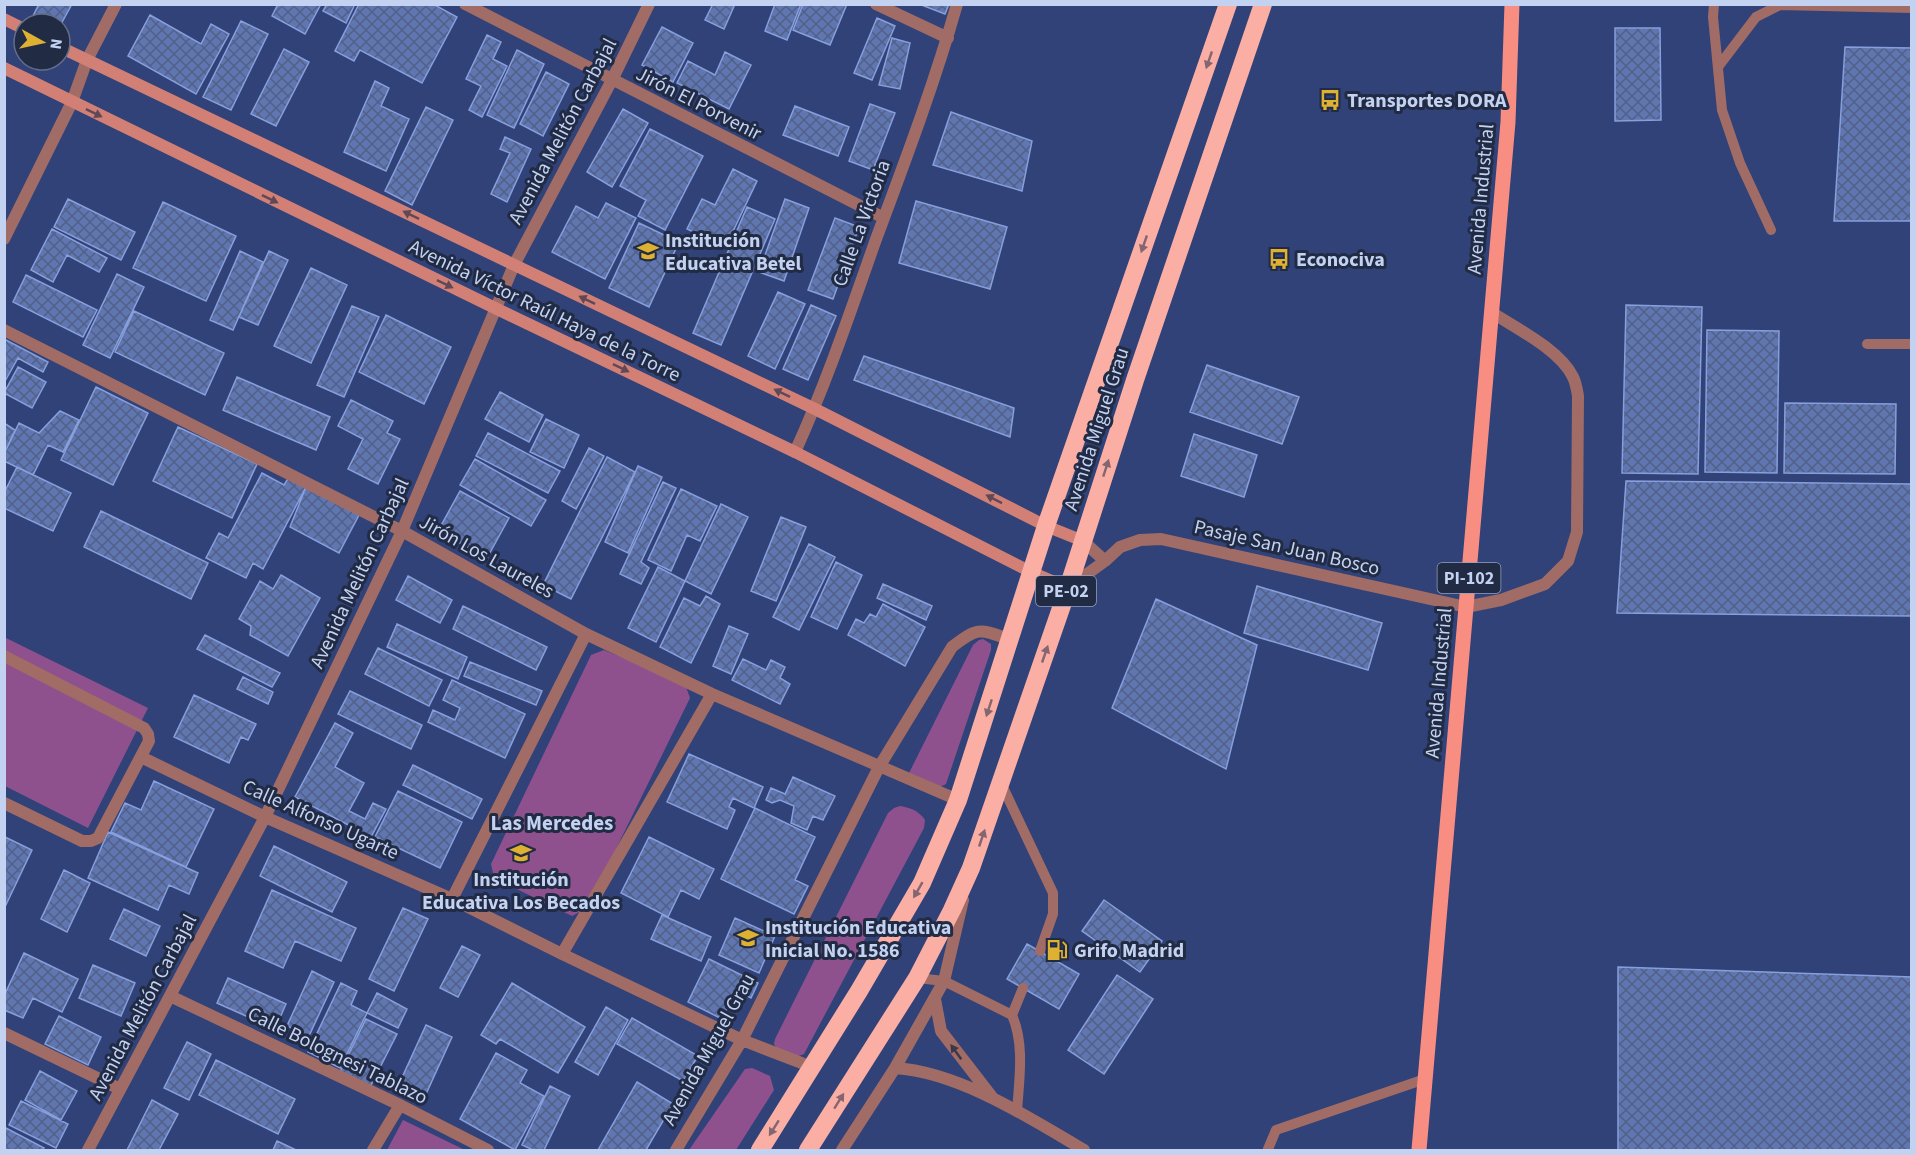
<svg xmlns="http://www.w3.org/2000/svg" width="1916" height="1155" font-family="'Source Sans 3',sans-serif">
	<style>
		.green { fill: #8f518e }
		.building { fill: url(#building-cross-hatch); stroke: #879fdc; stroke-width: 1.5 }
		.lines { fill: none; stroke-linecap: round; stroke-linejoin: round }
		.lane { stroke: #a16c65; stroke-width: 10 }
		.street { stroke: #a16c65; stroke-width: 12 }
		.secondary { stroke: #d28076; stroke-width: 12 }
		.primary { stroke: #f88e82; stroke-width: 15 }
		.highway { stroke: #faaea4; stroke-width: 18 }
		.oneway { fill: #83666f }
		.oneway2 { fill: #604956 }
		.oneway3 { fill: #3b384b }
		.labels { text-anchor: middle; stroke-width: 6; stroke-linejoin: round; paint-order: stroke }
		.shield { fill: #222b44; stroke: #93a0be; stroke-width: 1.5 }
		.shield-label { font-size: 18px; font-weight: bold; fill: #c4d2f2 }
		.poi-label { font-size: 20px; font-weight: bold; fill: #c4d2f2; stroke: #222b44; text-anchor: start }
		.street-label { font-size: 20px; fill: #c4d2f2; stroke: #222b44 }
		.neighbourhood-label { font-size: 21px; font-weight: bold; fill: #c4d2f2; stroke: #222b44 }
	</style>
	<defs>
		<pattern id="building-cross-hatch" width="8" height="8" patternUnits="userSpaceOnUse" patternTransform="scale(1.5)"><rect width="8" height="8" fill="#6076b0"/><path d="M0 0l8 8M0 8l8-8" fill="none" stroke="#516087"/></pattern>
	</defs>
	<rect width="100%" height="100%" fill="#304278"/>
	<path class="green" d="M4,637L148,708L88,828L5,786Z
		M983,639L991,644V650L946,784L940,787L909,773L973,645L979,640Z
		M604,650L685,684L690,698L587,908L572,916L494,878L491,864L591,655Z
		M900,806C911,808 918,810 925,820L924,828L804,1054L796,1057L776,1048L774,1044L775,1039L888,813L894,808Z
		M752,1068L770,1076L774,1090L736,1150H689L745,1069Z
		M403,1120L465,1150H387Z"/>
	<path class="building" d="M39,4H72L60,26V24H38L31,20Z
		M278,4H321L305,34L272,16Z
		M327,4H355L346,23L323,11Z
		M359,4H433L457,17L422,83L360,50L354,61L335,51Z
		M713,4H735L724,29L705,20Z
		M775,4H801L787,40L765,31Z
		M803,4H847L830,45L793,30Z
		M919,4H949L945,14Z
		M150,15L201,44L211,24L229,34L196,94L128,56Z
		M877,18L895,26L872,80L854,73Z
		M241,21L268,34L231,110L203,97Z
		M662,27L693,43L673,82L642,65Z
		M1615,28H1660L1661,120L1615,121Z
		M487,35L501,42L493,59L507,66L482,117L469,110L481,86L466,79Z
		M892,38L910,43L900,89L879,85Z
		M1845,47L1912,48V221H1834Z
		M284,49L309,62L276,126L251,114Z
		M517,50L544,64L514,128L487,115Z
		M725,52L751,65L729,109L677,83L688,61L715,75Z
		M546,72L569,84L543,136L520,124Z
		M375,81L389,88L381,106L409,119L386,171L344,152Z
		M870,104L895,113L873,170L849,161Z
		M795,106L849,127L838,156L783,135Z
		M426,107L453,120L412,205L385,191Z
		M623,109L648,123L612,187L587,172Z
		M951,112L1032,141L1022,191L933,165Z
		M650,129L703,156L665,230L638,216L646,200L620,186Z
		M505,137L531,149L507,202L491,194L510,153L500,149Z
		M733,169L757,181L725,248L687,229L702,199L715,205Z
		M68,199L135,232L121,260L54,227Z
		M785,199L809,208L784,281L759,272Z
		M916,201L1007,227L990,289L899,263Z
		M163,202L236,236L206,301L133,268Z
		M606,203L636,218L605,279L552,252L576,206L598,218Z
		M747,207L775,219L721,345L693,333Z
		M835,218L859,227L833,299L808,290Z
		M639,223L679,242L649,307L609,288Z
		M52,229L107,258L99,272L67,255L53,282L31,270Z
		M240,251L263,262L233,330L210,320Z
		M269,251L288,260L258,325L239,317Z
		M311,268L347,285L311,363L274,346Z
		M117,274L144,287L110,358L83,345Z
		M26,275L97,310L83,337L13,302Z
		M778,292L805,304L775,369L748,356Z
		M811,305L836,316L808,380L783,369Z
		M1626,305L1702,307L1698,474L1622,473Z
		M352,306L379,317L344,397L317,385Z
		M134,311L224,353L205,395L115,352Z
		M386,315L451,347L424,404L359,372Z
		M1707,330L1779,331L1777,473L1705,472Z
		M4,339L48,362L43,372L18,358L4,383Z
		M864,356L1014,408L1010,437L854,380Z
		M1207,365L1299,397L1282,444L1190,412Z
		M18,367L46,382L32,408L4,393Z
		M237,377L330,417L316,450L223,410Z
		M96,387L148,413L113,485L61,460Z
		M500,392L543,415L529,442L485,419Z
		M351,400L393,421L387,433L400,439L378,484L348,469L363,439L338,426Z
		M1785,403L1896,404L1895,474L1784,473Z
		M60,411L79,420L63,452L48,445L33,475L4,461V454L19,423L39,433Z
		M546,419L579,435L564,468L530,452Z
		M4,423L15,430L4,454Z
		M178,427L257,464L232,518L153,481Z
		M488,433L560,471L548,493L476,456Z
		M1194,434L1257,455L1244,497L1181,476Z
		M589,448L604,456L576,509L562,501Z
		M607,457L635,472L571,599L543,585Z
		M475,459L546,500L531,526L460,485Z
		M638,466L662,477L628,553L605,542Z
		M17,467L71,493L53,531L4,508V493Z
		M262,473L284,485L289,477L306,487L263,569L253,563L246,578L206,558L219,533L228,538Z
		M1626,481L1912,484V616L1617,613Z
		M663,482L676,488L641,562L649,568L641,584L620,574Z
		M306,487L359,515L339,553L290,527Z
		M681,489L717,506L700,541L687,535L671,571L648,560Z
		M460,491L509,518L487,558L438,531Z
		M721,504L748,517L711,594L685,581Z
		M101,511L208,563L191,599L84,547Z
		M781,517L806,527L776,601L751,591Z
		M809,544L835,557L799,630L773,617Z
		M836,562L862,575L837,629L811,617Z
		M658,567L685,581L656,642L628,628Z
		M281,575L320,598L288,656L250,635L251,626L239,619L260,581L273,589Z
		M408,576L452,600L440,623L396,600Z
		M883,584L932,606L926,620L877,598Z
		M1257,586L1382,623L1368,670L1244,633Z
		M706,596L720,604L691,663L660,647L684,598L700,606Z
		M1156,599L1257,645L1226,769L1112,708Z
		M883,604L925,627L905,666L848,635L856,619L864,623L870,614L876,617Z
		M463,606L547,647L536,670L453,629Z
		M397,624L467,657L458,679L387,647Z
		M729,626L748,634L731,674L713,666Z
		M205,635L280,673L272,687L197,649Z
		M378,648L442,680L429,706L365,674Z
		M743,659L766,670L771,660L785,667L780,678L790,684L780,704L732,680Z
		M470,662L542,691L536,705L464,676Z
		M243,677L273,692L268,704L237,689Z
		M452,680L525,714L505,758L428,722L433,710L455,720L460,708L443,700Z
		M350,691L422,725L411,749L338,714Z
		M194,695L256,724L248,740L241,737L229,763L174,737Z
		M335,723L353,733L335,767L364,783L349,811L365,819L373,803L386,809L371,837L295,797Z
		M689,754L763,787L754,808L733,798L729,807L735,810L727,829L667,802Z
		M413,765L482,799L472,819L403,785Z
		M793,777L835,796L823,820L813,816L807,830L791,823L794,806L780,800L772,803L766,800L771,788L785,794Z
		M154,781L214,809L186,867L111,832L125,803L141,810Z
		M398,791L462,822L440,868L375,837Z
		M755,808L815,837L795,880L808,886L794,914L721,879Z
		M108,832L198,873L189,894L169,885L158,910L88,878Z
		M5,837L32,850L4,909V838Z
		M649,837L714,869L699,899L681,890L668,917L621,893Z
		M274,846L347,882L332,912L260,876Z
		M64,870L90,883L67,932L41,919Z
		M272,890L356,928L341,961L295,941L283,968L245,951Z
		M1104,900L1162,941L1140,972L1082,931Z
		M403,908L428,919L394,991L369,979Z
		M124,909L160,926L146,956L110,939Z
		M662,915L711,937L701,961L651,939Z
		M735,918L775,936L759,973L719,955Z
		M1027,944L1079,974L1059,1009L1007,979Z
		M462,946L480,955L458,997L440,988Z
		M24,953L78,979L62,1012L33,998L23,1018L4,1010V996Z
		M709,959L758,983L751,998L736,990L722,1019L688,1002Z
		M93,965L135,983L121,1016L79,998Z
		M1618,967L1912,977V1150H1618Z
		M312,971L334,982L309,1036L287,1026Z
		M1117,975L1153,999L1104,1074L1068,1050Z
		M228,978L286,1004L275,1029L217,1003Z
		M341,983L357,991L351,1005L367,1013L340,1068L308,1052Z
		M512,983L585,1027L558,1073L500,1039L496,1044L481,1035Z
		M377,993L407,1009L398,1028L367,1013Z
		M606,1007L628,1020L598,1075L575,1062Z
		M59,1016L101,1037L88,1065L45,1044Z
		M632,1018L698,1056L683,1081L617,1044Z
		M366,1019L397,1034L369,1089L339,1074Z
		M426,1025L452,1037L426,1094L400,1082Z
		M187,1042L211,1054L189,1100L164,1088Z
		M496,1053L527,1070L520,1083L544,1096L515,1150L460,1119Z
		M216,1060L295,1099L278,1134L199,1095Z
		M40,1071L77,1091L61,1120L25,1100Z
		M637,1082L673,1104L646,1150H598Z
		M550,1086L570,1096L544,1150H533L522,1145Z
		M152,1100L178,1114L159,1150H127Z
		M21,1101L68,1124L56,1148L9,1125Z
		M4,1127L44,1148L42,1150H4Z
		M277,1141L296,1150H273Z"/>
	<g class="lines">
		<path class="lane" d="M1714,4L1713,17L1722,110L1740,163L1771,230
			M1718,67L1756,17L1780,5L1912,8
			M1867,344H1912
			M1001,783L1053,893V914L1040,951
			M917,978L944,981L1012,1015L1023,988
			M1012,1015C1025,1045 1019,1080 1017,1112
			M1268,1149L1276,1130L1425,1079"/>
		<path class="street" d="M465,4L884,218
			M876,4L948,38
			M4,239L72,102L87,60L116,4
			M4,330L402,531L586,634L712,694L958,800
			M795,452C826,384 850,313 875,242C904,164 934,85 957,4
			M1083,541L1105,561
			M1069,587L1105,561L1120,547L1140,540L1161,539L1466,607L1501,600L1545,584L1568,561L1577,532L1578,396C1577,390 1576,383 1573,377C1560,350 1516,328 1491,312
			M4,656L144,728L148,734L149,741L98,838L91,841H82L4,803
			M141,757L265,817L452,899L562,954L742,1040L812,1067
			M452,899L586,634
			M562,954L712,694
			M170,996L400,1105L488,1150
			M935,999L941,1031L992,1097
			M4,1033L120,1089
			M895,1068C959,1072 1030,1118 1084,1150
			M88,1150L265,817L402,531L514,265L612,80L649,4
			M373,1150L400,1105
			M676,1150L742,1040L879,767L952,647C979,626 980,629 1011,640
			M842,1150L895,1068L944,981L963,900"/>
		<path class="secondary" d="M4,19L24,29
			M60,47L815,409L1046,526L1083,541
			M4,68L497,309L795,452L1031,572L1068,588"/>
		<path class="primary" d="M1419,1150L1508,122L1512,4"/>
		<path class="highway" d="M760,1150L859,991L922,883L958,800L1046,526L1228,4
			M808,1150L917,978L952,910L971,868L1068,588L1135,380L1263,4"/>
	</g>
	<defs><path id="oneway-solid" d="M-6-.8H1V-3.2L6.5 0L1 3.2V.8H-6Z" transform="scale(1.5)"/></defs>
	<g class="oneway">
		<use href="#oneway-solid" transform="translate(1209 60) rotate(109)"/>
		<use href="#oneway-solid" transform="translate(1144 244) rotate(109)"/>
		<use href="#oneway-solid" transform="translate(1106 468) rotate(-72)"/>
		<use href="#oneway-solid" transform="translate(1045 654) rotate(-71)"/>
		<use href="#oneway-solid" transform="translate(989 708) rotate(108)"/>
		<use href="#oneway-solid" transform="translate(982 838) rotate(-71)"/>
		<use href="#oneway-solid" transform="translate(918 890) rotate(120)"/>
		<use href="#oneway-solid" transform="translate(839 1101) rotate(-58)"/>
		<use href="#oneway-solid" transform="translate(774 1128) rotate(122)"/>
	</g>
	<g class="oneway2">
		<use href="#oneway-solid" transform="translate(94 113) rotate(26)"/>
		<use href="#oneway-solid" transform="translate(270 199) rotate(26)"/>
		<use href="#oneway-solid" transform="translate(411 215) rotate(-154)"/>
		<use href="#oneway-solid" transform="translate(445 284) rotate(26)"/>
		<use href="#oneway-solid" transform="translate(587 300) rotate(-154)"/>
		<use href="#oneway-solid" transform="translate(621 368) rotate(26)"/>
		<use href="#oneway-solid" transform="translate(782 393) rotate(-154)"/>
		<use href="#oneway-solid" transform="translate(994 499) rotate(-153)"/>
	</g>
	<use class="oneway3" href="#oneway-solid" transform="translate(956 1052) rotate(-126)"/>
	<defs>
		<symbol id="bus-bare" viewBox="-9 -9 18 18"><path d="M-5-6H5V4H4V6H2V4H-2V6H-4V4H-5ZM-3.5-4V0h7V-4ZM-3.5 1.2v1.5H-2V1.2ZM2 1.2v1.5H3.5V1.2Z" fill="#deb133" stroke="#222b44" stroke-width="2.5" paint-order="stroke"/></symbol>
		<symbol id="school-bare" viewBox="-9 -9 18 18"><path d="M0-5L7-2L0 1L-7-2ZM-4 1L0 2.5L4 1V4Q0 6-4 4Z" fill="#deb133" stroke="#222b44" stroke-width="2.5" paint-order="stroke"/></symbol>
		<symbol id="fuel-bare" viewBox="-9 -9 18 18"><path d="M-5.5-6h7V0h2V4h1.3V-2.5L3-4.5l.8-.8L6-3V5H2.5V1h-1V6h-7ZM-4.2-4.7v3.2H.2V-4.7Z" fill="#deb133" stroke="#222b44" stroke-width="2.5" paint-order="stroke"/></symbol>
	</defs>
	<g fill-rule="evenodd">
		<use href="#bus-bare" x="1315" y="85" width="30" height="30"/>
		<use href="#school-bare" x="633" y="236" width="30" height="30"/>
		<use href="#bus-bare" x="1264" y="244" width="30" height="30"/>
		<use href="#school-bare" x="506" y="838" width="30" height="30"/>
		<use href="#school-bare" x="733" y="923" width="30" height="30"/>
		<use href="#fuel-bare" x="1042" y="935" width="30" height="30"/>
	</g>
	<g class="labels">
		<g class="shield">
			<rect x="1437.5" y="563" width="63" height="30" rx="4.5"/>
			<rect x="1036" y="576" width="60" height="30" rx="4.5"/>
		</g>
		<g class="shield-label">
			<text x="1469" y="584">PI-102</text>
			<text x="1066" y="597">PE-02</text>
		</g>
		<g class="poi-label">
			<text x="1347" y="107">Transportes DORA</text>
			<text x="665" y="247">Institución<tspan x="665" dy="23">Educativa Betel</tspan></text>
			<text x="1296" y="266">Econociva</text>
			<text x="521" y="886" text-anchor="middle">Institución<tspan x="521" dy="23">Educativa Los Becados</tspan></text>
			<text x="765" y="934">Institución Educativa<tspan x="765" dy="23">Inicial No. 1586</tspan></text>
			<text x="1074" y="957">Grifo Madrid</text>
		</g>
		<g class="street-label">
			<text transform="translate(699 103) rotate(27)" y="7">Jirón El Porvenir</text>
			<text transform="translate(562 131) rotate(-62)" y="7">Avenida Melitón Carbajal</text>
			<text transform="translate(1480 199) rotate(-85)" y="7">Avenida Industrial</text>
			<text transform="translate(861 223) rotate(-70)" y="7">Calle La Victoria</text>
			<text transform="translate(545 310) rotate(26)" y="7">Avenida Víctor Raúl Haya de la Torre</text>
			<text transform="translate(1096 429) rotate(-72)" y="7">Avenida Miguel Grau</text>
			<text transform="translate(1287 547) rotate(13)" y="7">Pasaje San Juan Bosco</text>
			<text transform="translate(487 556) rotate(29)" y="7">Jirón Los Laureles</text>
			<text transform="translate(359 573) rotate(-65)" y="7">Avenida Melitón Carbajal</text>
			<text transform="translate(1438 683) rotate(-85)" y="7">Avenida Industrial</text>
			<text transform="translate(321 819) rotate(24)" y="7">Calle Alfonso Ugarte</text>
			<text transform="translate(142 1007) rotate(-62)" y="7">Avenida Melitón Carbajal</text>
			<text transform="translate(708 1049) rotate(-61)" y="7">Avenida Miguel Grau</text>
			<text transform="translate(338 1055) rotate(26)" y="7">Calle Bolognesi Tablazo</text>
		</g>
		<g class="neighbourhood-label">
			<text x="552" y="830">Las Mercedes</text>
		</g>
	</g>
	<rect width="1916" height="1155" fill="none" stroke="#c4d2f2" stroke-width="12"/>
	<g transform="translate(42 42) rotate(98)"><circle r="28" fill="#222b44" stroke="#636e8a" stroke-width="1.5"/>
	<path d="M0-4.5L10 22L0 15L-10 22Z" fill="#deb133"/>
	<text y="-9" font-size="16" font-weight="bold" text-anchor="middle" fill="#c4d2f2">N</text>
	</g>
</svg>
